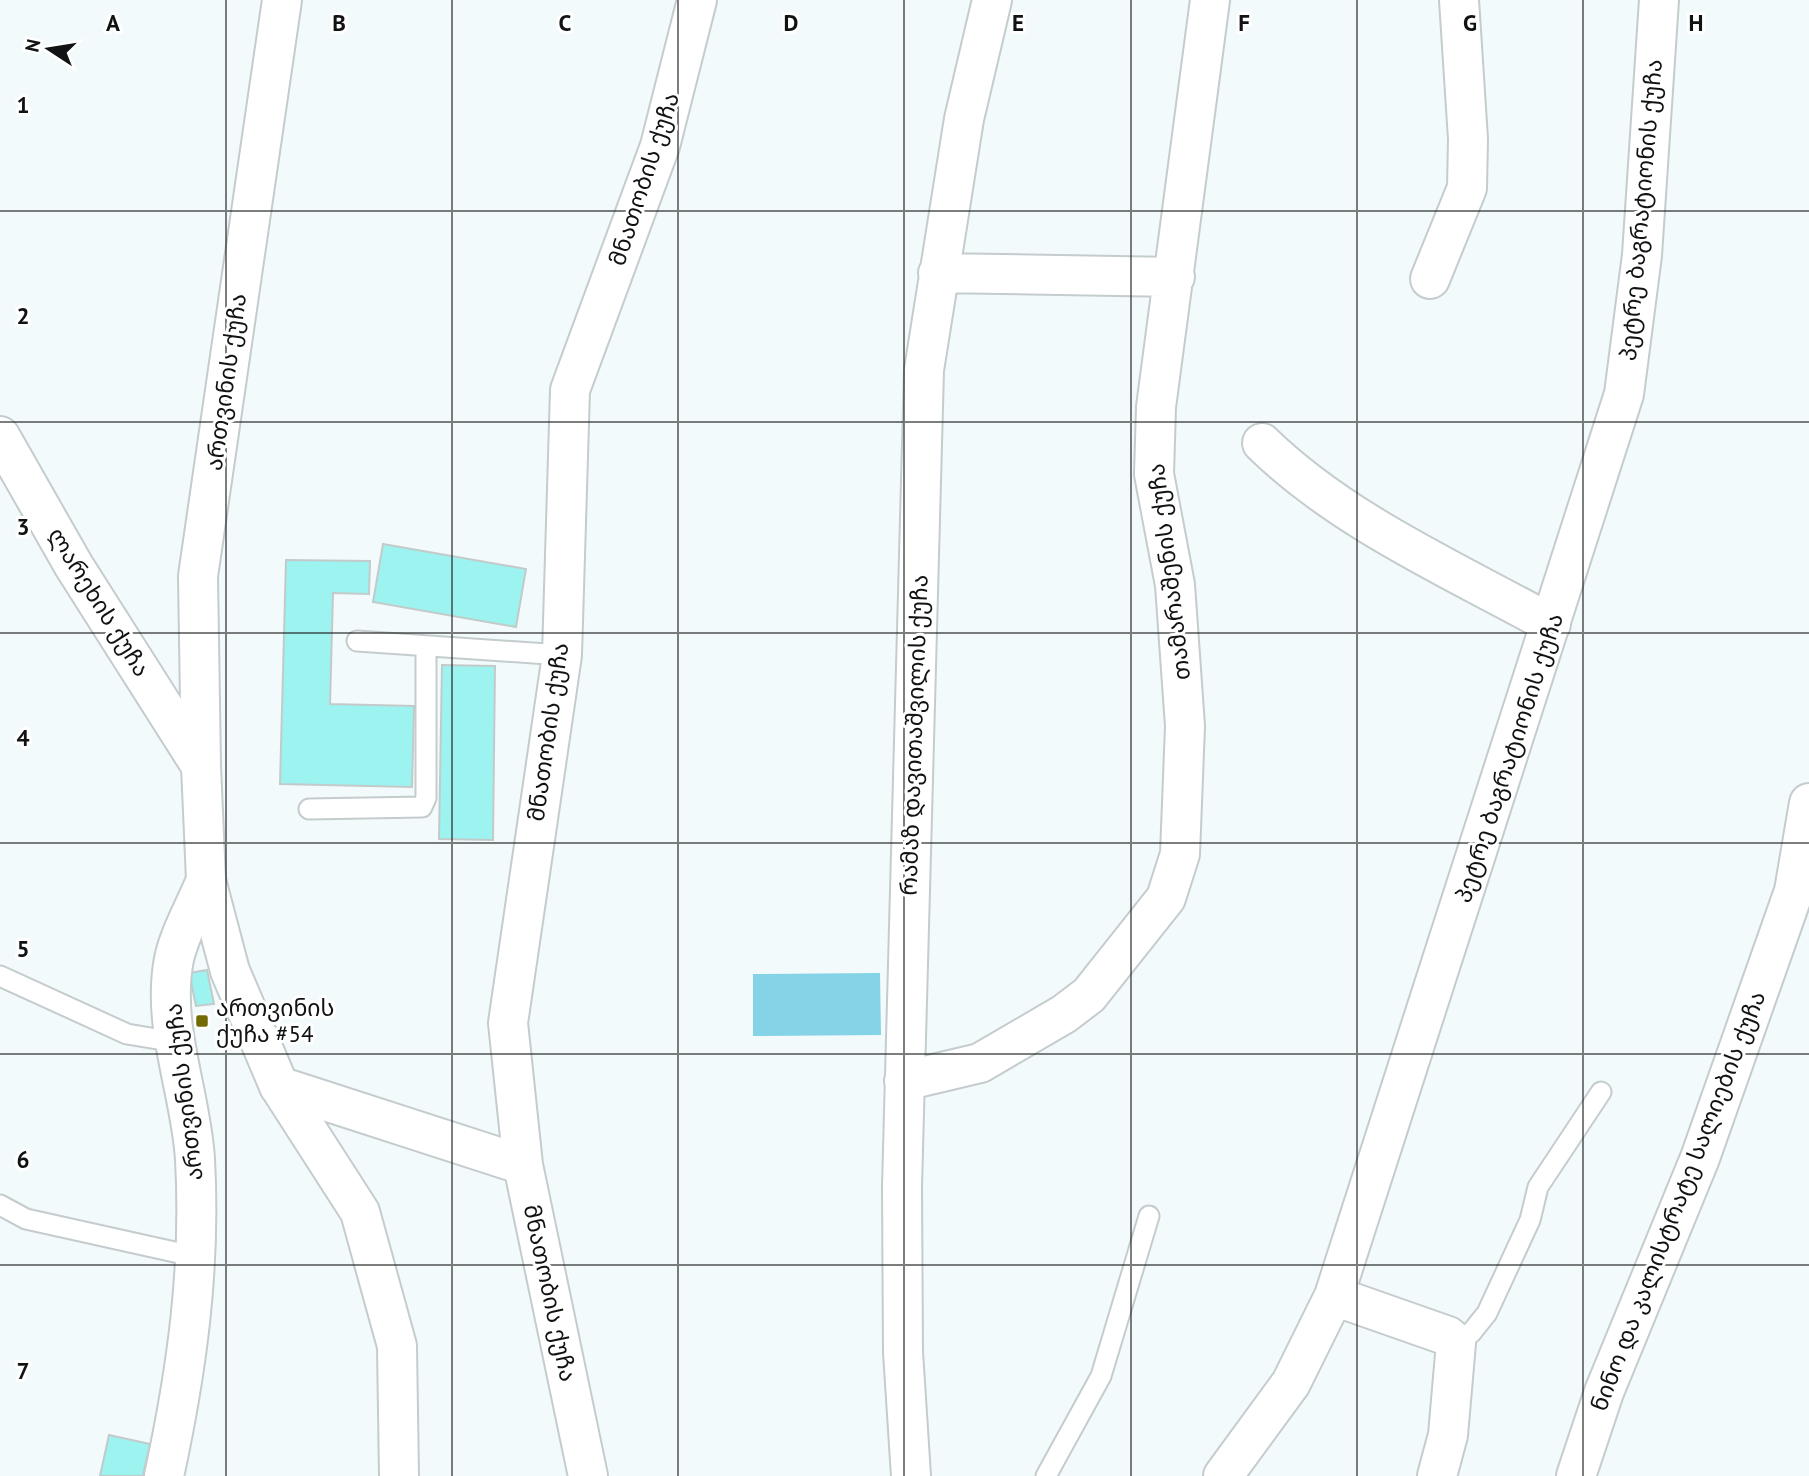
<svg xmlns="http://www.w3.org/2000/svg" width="1809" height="1476" font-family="'PT Sans','Noto Sans Georgian',sans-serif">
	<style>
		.pitch { fill: #85d3e6 }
		.building { fill: #9cf3f0; stroke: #c3caca; stroke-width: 2 }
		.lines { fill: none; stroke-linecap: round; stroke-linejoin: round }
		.service-casing { stroke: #c4ccce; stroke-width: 23 }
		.minor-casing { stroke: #c4ccce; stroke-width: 42 }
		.tertiary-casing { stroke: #c4ccce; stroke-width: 42 }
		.service { stroke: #fff; stroke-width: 19 }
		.minor { stroke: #fff; stroke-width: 38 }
		.tertiary { stroke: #fff; stroke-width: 38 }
		.grid { fill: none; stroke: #101213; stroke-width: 2; stroke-opacity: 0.55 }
		.poi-dot { fill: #726b05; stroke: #fff; stroke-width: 2.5 }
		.labels { text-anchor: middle; stroke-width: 6; stroke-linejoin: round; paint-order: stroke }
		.street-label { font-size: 23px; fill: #101213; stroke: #fff }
		.poi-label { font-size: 23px; fill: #101213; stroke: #fff; text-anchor: start }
		.grid-label { font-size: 23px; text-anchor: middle; font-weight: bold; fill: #101213; stroke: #fff; stroke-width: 6; stroke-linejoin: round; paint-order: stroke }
	</style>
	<rect width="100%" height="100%" fill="#f3fafc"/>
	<path class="pitch" d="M880,973L881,1035L753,1036V974Z"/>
	<path class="building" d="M383,544L526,569L516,627L373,602Z
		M286,560L370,561L369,594L333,593L330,704L414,706L412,787L280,784Z
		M442,665L495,666L493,840L439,839Z
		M207,970L214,1004L196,1006L189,973Z
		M109,1435L150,1444L143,1476H100Z"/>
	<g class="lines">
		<defs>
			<path id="service" d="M357,641L562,655
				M309,809L422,807L426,798V646
				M0,976L127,1034L175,1042
				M0,1205L26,1219L197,1257
				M1456,1343L1471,1333L1487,1313L1530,1220L1538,1187L1601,1092
				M1046,1476L1101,1376L1149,1216"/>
			<path id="minor" d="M938,273L1175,277
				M1430,279L1467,188L1468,139L1459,0
				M1262,443C1342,521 1453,570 1551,624
				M201,766L198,576L282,0
				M904,1081L980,1063L1064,1014L1089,995L1166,898L1180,854L1185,726L1175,585L1154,474L1156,407L1210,0
				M279,1086L523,1165
				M1334,1296L1448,1336L1456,1343L1448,1435L1437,1476
				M164,1476C187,1370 201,1268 195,1159C191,1093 161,1026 174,959C180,932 196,905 206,880
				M588,1476L523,1165L508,1023L562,655L570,390L660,146L697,0
				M911,1476L903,1352L902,1187L924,370L964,119L992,0
				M1223,1476L1291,1383L1334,1296L1624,394L1642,255L1659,0
				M1576,1476L1604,1392L1700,1158L1794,891L1809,803"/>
			<path id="tertiary" d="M0,436L74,566L201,766L206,880L230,971L279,1086L360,1212L397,1346L399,1476"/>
		</defs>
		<use href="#service" class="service-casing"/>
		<use href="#minor" class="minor-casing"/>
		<use href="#tertiary" class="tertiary-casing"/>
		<use href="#service" class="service"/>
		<use href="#minor" class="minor"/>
		<use href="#tertiary" class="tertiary"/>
	</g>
	<path class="grid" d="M226,0V1476M452,0V1476M678,0V1476M904,0V1476M1131,0V1476M1357,0V1476M1583,0V1476M0,211H1809M0,422H1809M0,633H1809M0,843H1809M0,1054H1809M0,1265H1809"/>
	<rect class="poi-dot" x="195" y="1014" width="14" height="14" rx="3.5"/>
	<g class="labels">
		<g class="street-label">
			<text transform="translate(644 179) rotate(-72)" y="8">მნათობის ქუჩა</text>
			<text transform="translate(1641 210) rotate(-85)" y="8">პეტრე ბაგრატიონის ქუჩა</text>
			<text transform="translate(226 382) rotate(-82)" y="8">ართვინის ქუჩა</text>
			<text transform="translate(1169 572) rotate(-97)" y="8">თამარაშენის ქუჩა</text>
			<text transform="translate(99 602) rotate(58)" y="8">ლარეხის ქუჩა</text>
			<text transform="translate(548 732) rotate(-82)" y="8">მნათობის ქუჩა</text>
			<text transform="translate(914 735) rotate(-88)" y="8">რამაზ დავითაშვილის ქუჩა</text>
			<text transform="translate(1509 758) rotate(-72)" y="8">პეტრე ბაგრატიონის ქუჩა</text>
			<text transform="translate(184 1092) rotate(-97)" y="8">ართვინის ქუჩა</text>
			<text transform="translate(1678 1201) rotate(-69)" y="8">ნინო და კალისტრატე სალიების ქუჩა</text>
			<text transform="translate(550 1293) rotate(78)" y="8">მნათობის ქუჩა</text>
		</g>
		<g class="poi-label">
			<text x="216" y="1016">ართვინის<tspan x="216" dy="26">ქუჩა #54</tspan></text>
		</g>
	</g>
	<g class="grid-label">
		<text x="113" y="31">A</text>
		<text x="339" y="31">B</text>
		<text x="565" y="31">C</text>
		<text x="791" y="31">D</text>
		<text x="1018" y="31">E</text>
		<text x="1244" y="31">F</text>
		<text x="1470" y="31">G</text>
		<text x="1696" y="31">H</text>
		<text x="23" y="113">1</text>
		<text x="23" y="324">2</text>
		<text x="23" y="535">3</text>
		<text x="23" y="746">4</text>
		<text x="23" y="957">5</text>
		<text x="23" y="1168">6</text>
		<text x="23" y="1379">7</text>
	</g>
	<g transform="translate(49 49) rotate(282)" stroke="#ffffff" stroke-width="5" paint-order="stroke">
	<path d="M0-5L12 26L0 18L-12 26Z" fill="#101213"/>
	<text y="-10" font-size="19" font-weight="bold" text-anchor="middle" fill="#101213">N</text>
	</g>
</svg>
